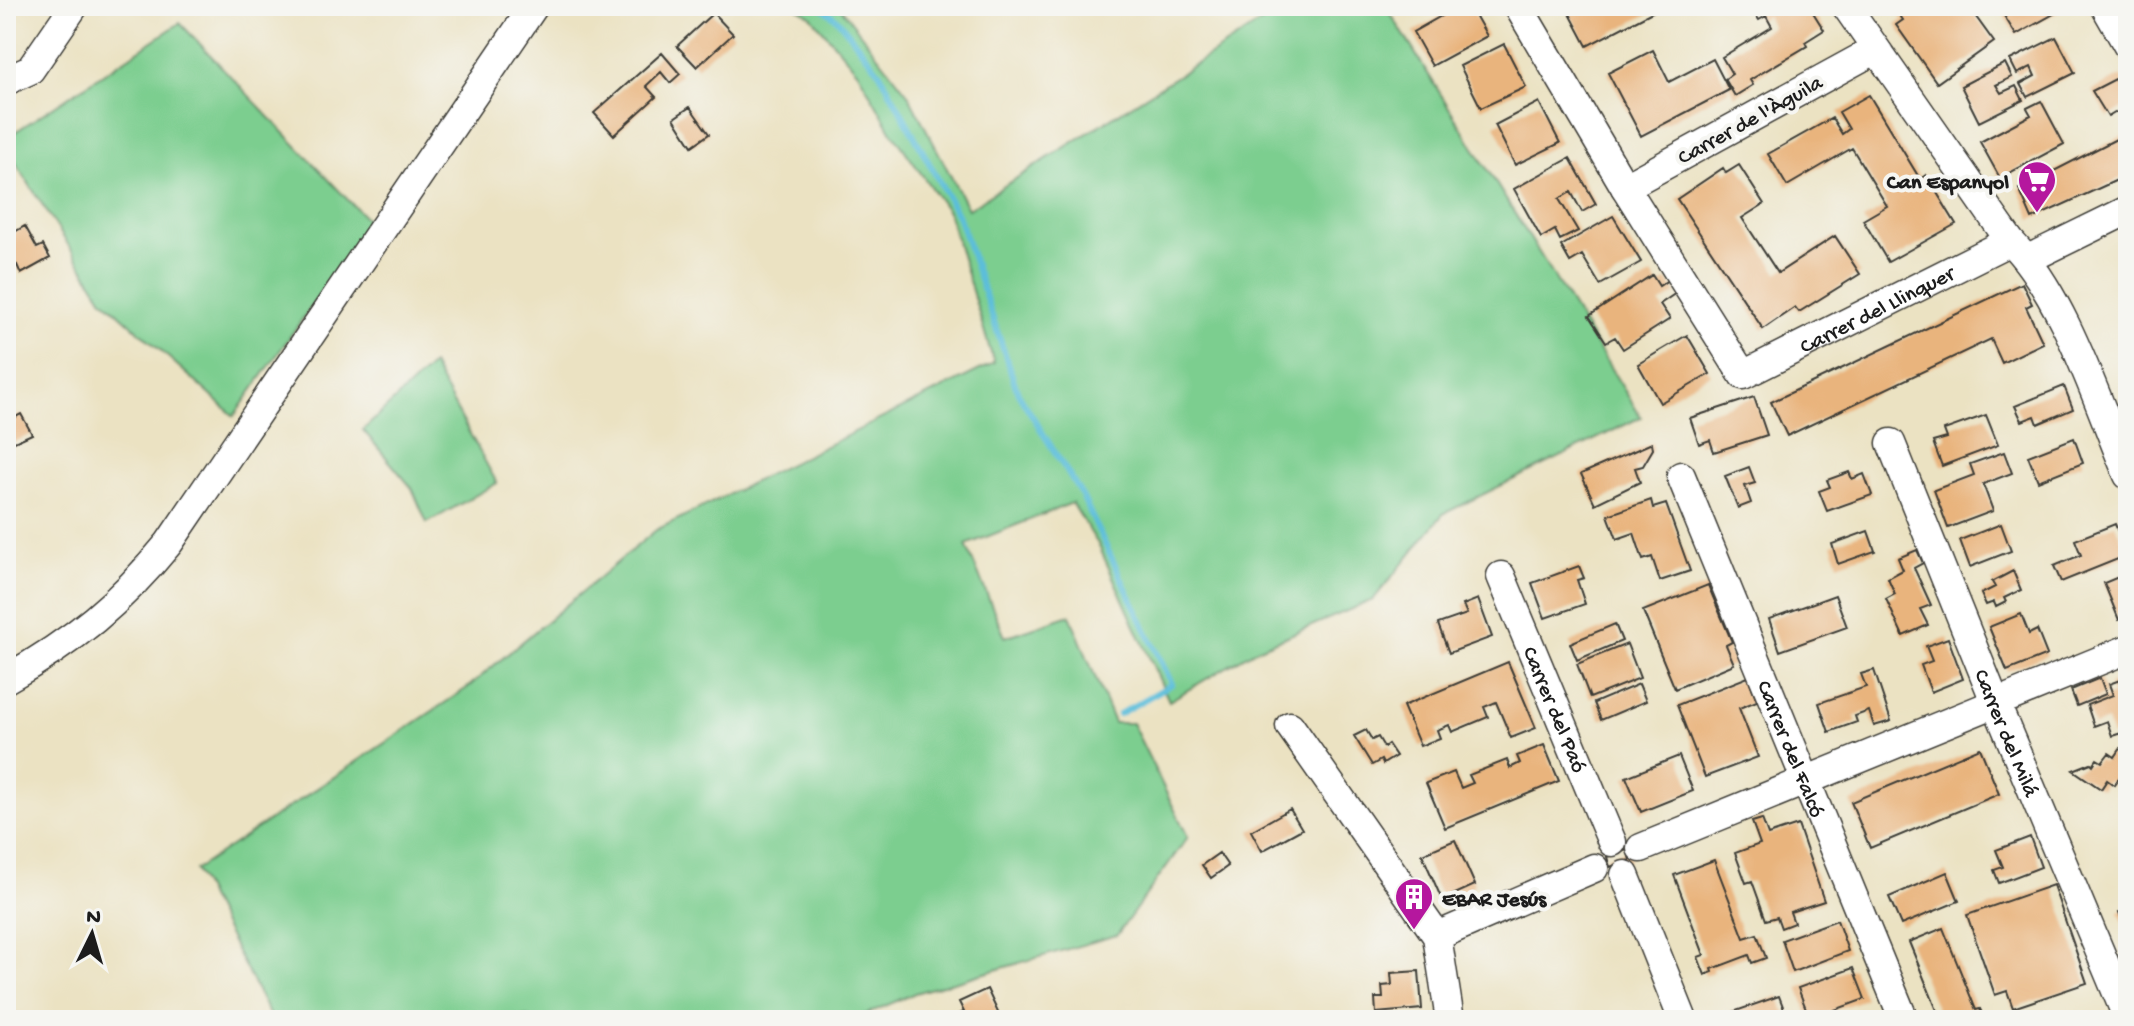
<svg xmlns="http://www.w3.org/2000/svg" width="2134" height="1026" font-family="'Gochi Hand',sans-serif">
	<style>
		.green { fill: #7bce8f; stroke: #4c7556; stroke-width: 2 }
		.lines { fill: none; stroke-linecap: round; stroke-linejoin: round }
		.stream { stroke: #5bbeda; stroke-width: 6 }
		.building { fill: #e9b47d }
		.minor-casing { stroke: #3b3a35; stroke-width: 31 }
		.minor { stroke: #fff; stroke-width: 28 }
		.labels { text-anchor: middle; stroke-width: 8; stroke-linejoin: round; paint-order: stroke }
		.street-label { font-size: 22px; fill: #1c1c1c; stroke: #f6f6f2 }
		.poi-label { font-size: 22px; font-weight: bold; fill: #1c1c1c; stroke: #f6f6f2; text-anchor: end }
	</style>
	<rect width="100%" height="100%" fill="#f6f6f2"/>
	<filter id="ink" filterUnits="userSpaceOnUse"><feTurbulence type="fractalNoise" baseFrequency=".0125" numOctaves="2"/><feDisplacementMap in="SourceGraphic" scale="16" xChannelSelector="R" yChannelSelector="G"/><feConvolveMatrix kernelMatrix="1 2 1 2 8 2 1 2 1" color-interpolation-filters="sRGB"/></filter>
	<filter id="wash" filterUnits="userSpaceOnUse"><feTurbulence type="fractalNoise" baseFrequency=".006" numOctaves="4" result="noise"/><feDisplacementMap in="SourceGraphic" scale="32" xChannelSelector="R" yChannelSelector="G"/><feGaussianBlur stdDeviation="1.8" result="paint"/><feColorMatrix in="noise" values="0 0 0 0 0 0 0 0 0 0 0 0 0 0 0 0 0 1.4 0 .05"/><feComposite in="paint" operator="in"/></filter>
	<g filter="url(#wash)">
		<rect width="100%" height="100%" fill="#ebe2c2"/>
		<path class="green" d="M795,6H839L908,94L968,209L1287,6H1386L1641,417L1443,514L1373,600L1259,648L1169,701L1098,544L1072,503L966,545L1005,637L1070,615L1114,723H1132L1188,837L1117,935L915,993L853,1020H534L526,1016L514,1020H272L195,870L467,688L656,530L994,363L948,212L892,132L858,72L811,16Z
			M180,23L370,223L234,416L103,299L6,148V138Z
			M432,365L497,483L427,523L412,488L363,430Z"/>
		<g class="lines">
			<path class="stream" d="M820,6L838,20L880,73L959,218L1018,393L1082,496L1172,684L1119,714"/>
		</g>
		<g id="blocks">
			<path class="building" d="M1459,6H1470L1487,36L1432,66L1413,32Z
				M1574,6H1651L1654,11L1587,46L1569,12L1576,8Z
				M1750,6H1809L1824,30L1805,42L1807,46L1750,80L1753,85L1735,96L1725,79L1732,74L1722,57L1772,27L1766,16L1759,20Z
				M1908,6H1968L1994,42L1937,83L1896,25L1903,20L1898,13Z
				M1998,6H2068L2016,35Z
				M713,13L733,34L697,67L677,46Z
				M2056,37L2075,73L2027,97L2020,84L2035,76L2031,67L2017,74L2010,60Z
				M1504,44L1526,87L1481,108L1460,66Z
				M1653,50L1669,82L1713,59L1729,90L1641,136L1608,73Z
				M662,53L680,74L670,83L661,72L646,86L656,97L614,135L594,113Z
				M2005,63L2012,77L1996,85L2001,93L2016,86L2023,100L1979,122L1961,86Z
				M2121,76L2128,86V105L2108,117L2092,91Z
				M1869,95L1920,179L1926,175L1956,224L1888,262L1863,220L1887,206L1852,148L1787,186L1768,154L1832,118L1842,134L1849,129L1839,112Z
				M2041,101L2064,144L2000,178L1980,142L2031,115L2027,108Z
				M1539,102L1560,143L1515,165L1495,125Z
				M690,107L709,134L692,146L674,118Z
				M2128,133V175L2032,219L2019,189Z
				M1570,158L1596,204L1582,212L1571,192L1559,199L1578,231L1560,240L1555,230L1541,238L1514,189Z
				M1739,165L1764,204L1742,218L1778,273L1835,236L1860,274L1799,312L1795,307L1763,329L1677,199L1723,168L1726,173Z
				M1613,216L1641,262L1600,285L1582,255L1570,262L1561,246Z
				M25,226L37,248L43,245L50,258L21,274L17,265L6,271V237Z
				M1652,275L1659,286L1668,280L1676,293L1660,304L1670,319L1623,349L1615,337L1606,342L1589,316Z
				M2022,283L2032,304L2026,307L2043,343L2002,363L1991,339L1787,436L1771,402Z
				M1687,335L1710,374L1660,403L1638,364Z
				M2064,386L2073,409L2038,424L2035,416L2022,421L2015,406Z
				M1754,397L1767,435L1714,452L1710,440L1699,444L1690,418Z
				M21,414L32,434L10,444L6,437V422Z
				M1986,415L1998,445L1942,466L1933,442L1947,438L1944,430Z
				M2074,438L2083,463L2038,481L2028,456Z
				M1652,443L1653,449L1643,466L1635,468L1640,482L1595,504L1581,474Z
				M2004,452L2012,473L1983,484L1993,511L1948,528L1934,490L1974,475L1970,464Z
				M1749,467L1755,483L1745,486L1751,503L1738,508L1725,476Z
				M1849,472L1852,479L1864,474L1872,495L1827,511L1819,491L1830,487L1827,480Z
				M1651,500L1653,508L1666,504L1690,571L1660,581L1652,557L1643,560L1634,533L1617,539L1608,515Z
				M2001,524L2011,551L1970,567L1960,540Z
				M2115,524L2128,555L2061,582L2054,566L2081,555L2075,540Z
				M1868,531L1875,551L1838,564L1832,544Z
				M1917,550L1923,563L1914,568L1931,605L1920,609L1928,625L1903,636L1886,599L1895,594L1888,578L1903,570L1898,558Z
				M1579,566L1584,578L1577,580L1585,604L1545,618L1532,583Z
				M2013,571L2021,590L2004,598L2006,602L1996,607L1994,602L1986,605L1981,594L1995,587L1992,582Z
				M2128,573V617L2119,620L2104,583Z
				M1708,585L1732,642L1726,645L1734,664L1675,689L1643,611Z
				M1835,595L1847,627L1780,651L1769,619Z
				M1478,599L1492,637L1449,653L1438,624L1467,614L1463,605Z
				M2021,614L2029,634L2037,630L2047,655L2007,671L1989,627Z
				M1615,624L1622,641L1577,660L1570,643Z
				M1948,638L1963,679L1931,692L1921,665L1932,661L1926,646Z
				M1627,644L1640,678L1590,698L1577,664Z
				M1508,662L1536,728L1511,738L1496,702L1484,707L1488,717L1452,732L1449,725L1437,730L1440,738L1420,746L1403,706Z
				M1874,670L1891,721L1874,726L1869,711L1855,716L1857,722L1829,732L1819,703L1866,687L1861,674Z
				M1748,677L1757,701L1739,708L1758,757L1705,777L1677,705Z
				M2128,677V731L2112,736L2107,721L2094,726L2087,705L2113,695L2109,684Z
				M2100,678L2106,694L2077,706L2071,690Z
				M1639,684L1646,701L1601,720L1594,703Z
				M1366,730L1372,740L1378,737L1384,747L1388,744L1396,756L1383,764L1381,760L1372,765L1354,736Z
				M2128,743V776L2124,782L2119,778L2114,785L2107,780L2101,789L2073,770L2091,763L2093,765L2097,759L2102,762L2109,753L2115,757L2123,745Z
				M1544,745L1559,781L1445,828L1426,783L1454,772L1461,788L1473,783L1469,775L1507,760L1510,768L1520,763L1517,756Z
				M1980,748L1999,794L1870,848L1851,802Z
				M1679,756L1693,791L1641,812L1626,777Z
				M1290,809L1302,829L1262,851L1251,831Z
				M1762,819L1768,835L1798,825L1824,901L1790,912L1794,923L1781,928L1777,917L1766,920L1752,881L1746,883L1735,853L1760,844L1752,822Z
				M2030,837L2041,867L1999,883L1994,870L2003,867L1996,850Z
				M1455,840L1475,885L1442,900L1422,854Z
				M1627,850L1630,860L1610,867L1607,857Z
				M1219,853L1228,866L1211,878L1202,865Z
				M1714,860L1744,938L1757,934L1766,958L1752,963L1749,955L1712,969L1713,972L1705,975L1698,957L1704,955L1674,875Z
				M1947,872L1959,901L1901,925L1889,897Z
				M2053,885L2087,983L2013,1008L2007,991L1995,995L1967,915Z
				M2128,909V935L2119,912Z
				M1837,920L1848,951L1793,972L1782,940Z
				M1943,928L1976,1010L1980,1009L1985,1020H1941L1909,942Z
				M1853,968L1865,999L1810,1019L1798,988Z
				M1419,971L1422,1009L1376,1013L1375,998H1383L1382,986L1392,985L1391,973Z
				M987,989L1001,1019L953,1020L952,1017L964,1012L959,1002Z
				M1779,996L1788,1020H1729L1727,1014Z"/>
		</g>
	</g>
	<g filter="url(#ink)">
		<use href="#blocks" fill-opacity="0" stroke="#3b3a35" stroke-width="2"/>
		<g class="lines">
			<defs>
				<g id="minor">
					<path d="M1518,6L1625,187"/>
					<path d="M1846,6L2010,241C2065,297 2097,402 2128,475"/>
					<path d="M2105,6L2128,46"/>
					<path id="s1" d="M1875,50L1625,187L1743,375L2010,241"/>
					<path d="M6,81L30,70L74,6"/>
					<path d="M2028,259L2128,210"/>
					<path id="s2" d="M1891,443L1996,704L2128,1019"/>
					<path id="s3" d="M1681,476L1904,1020"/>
					<path id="s4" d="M1501,576L1612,842"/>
					<path d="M6,679C74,641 120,603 169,543L534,6"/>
					<path d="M1290,726L1437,936L1450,1020"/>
					<path d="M1641,848L2128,649"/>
					<path d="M1625,875L1683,1020"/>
					<path d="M1437,936L1594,868"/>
				</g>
			</defs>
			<use href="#minor" class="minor-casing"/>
			<use href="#minor" class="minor"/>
		</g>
	</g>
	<defs>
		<symbol id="supermarket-pin" viewBox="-11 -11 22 30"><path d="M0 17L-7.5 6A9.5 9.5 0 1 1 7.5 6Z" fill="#b5179e" stroke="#f6f6f2"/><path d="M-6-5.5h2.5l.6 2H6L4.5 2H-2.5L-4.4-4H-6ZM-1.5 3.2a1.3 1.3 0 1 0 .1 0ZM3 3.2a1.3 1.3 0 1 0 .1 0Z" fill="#fff"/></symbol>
		<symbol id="building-pin" viewBox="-11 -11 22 30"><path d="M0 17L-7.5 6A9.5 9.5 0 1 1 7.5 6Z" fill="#b5179e" stroke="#f6f6f2"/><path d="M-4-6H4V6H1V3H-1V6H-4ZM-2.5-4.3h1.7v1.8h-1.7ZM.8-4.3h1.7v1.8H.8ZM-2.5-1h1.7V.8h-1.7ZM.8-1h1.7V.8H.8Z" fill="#fff"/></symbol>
	</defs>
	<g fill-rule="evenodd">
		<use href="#supermarket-pin" x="2015" y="158" width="44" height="60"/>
		<use href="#building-pin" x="1392" y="875" width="44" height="60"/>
	</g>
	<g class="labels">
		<g class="street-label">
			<text transform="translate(1749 118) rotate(-29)" y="8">Carrer de l'Àguila</text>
			<text dy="8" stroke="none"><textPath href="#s1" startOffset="656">Carrer del Llinquer</textPath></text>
			<text dy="8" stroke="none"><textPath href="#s4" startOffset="144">Carrer del Paó</textPath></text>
			<text dy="8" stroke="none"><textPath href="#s2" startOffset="312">Carrer del Milá</textPath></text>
			<text dy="8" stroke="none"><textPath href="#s3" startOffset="294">Carrer del Falcó</textPath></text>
		</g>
		<g class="poi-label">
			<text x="2009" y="188">Can Espanyol</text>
			<text x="1442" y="905" text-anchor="start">EBAR Jesús</text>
		</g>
	</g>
	<rect width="2134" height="1026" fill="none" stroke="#f6f6f2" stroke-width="32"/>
	<g transform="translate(92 934) rotate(5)" stroke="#f6f6f2" stroke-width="6" paint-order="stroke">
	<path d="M0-6L14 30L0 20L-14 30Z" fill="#1c1c1c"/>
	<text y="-12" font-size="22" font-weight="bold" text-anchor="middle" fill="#1c1c1c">N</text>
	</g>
</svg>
